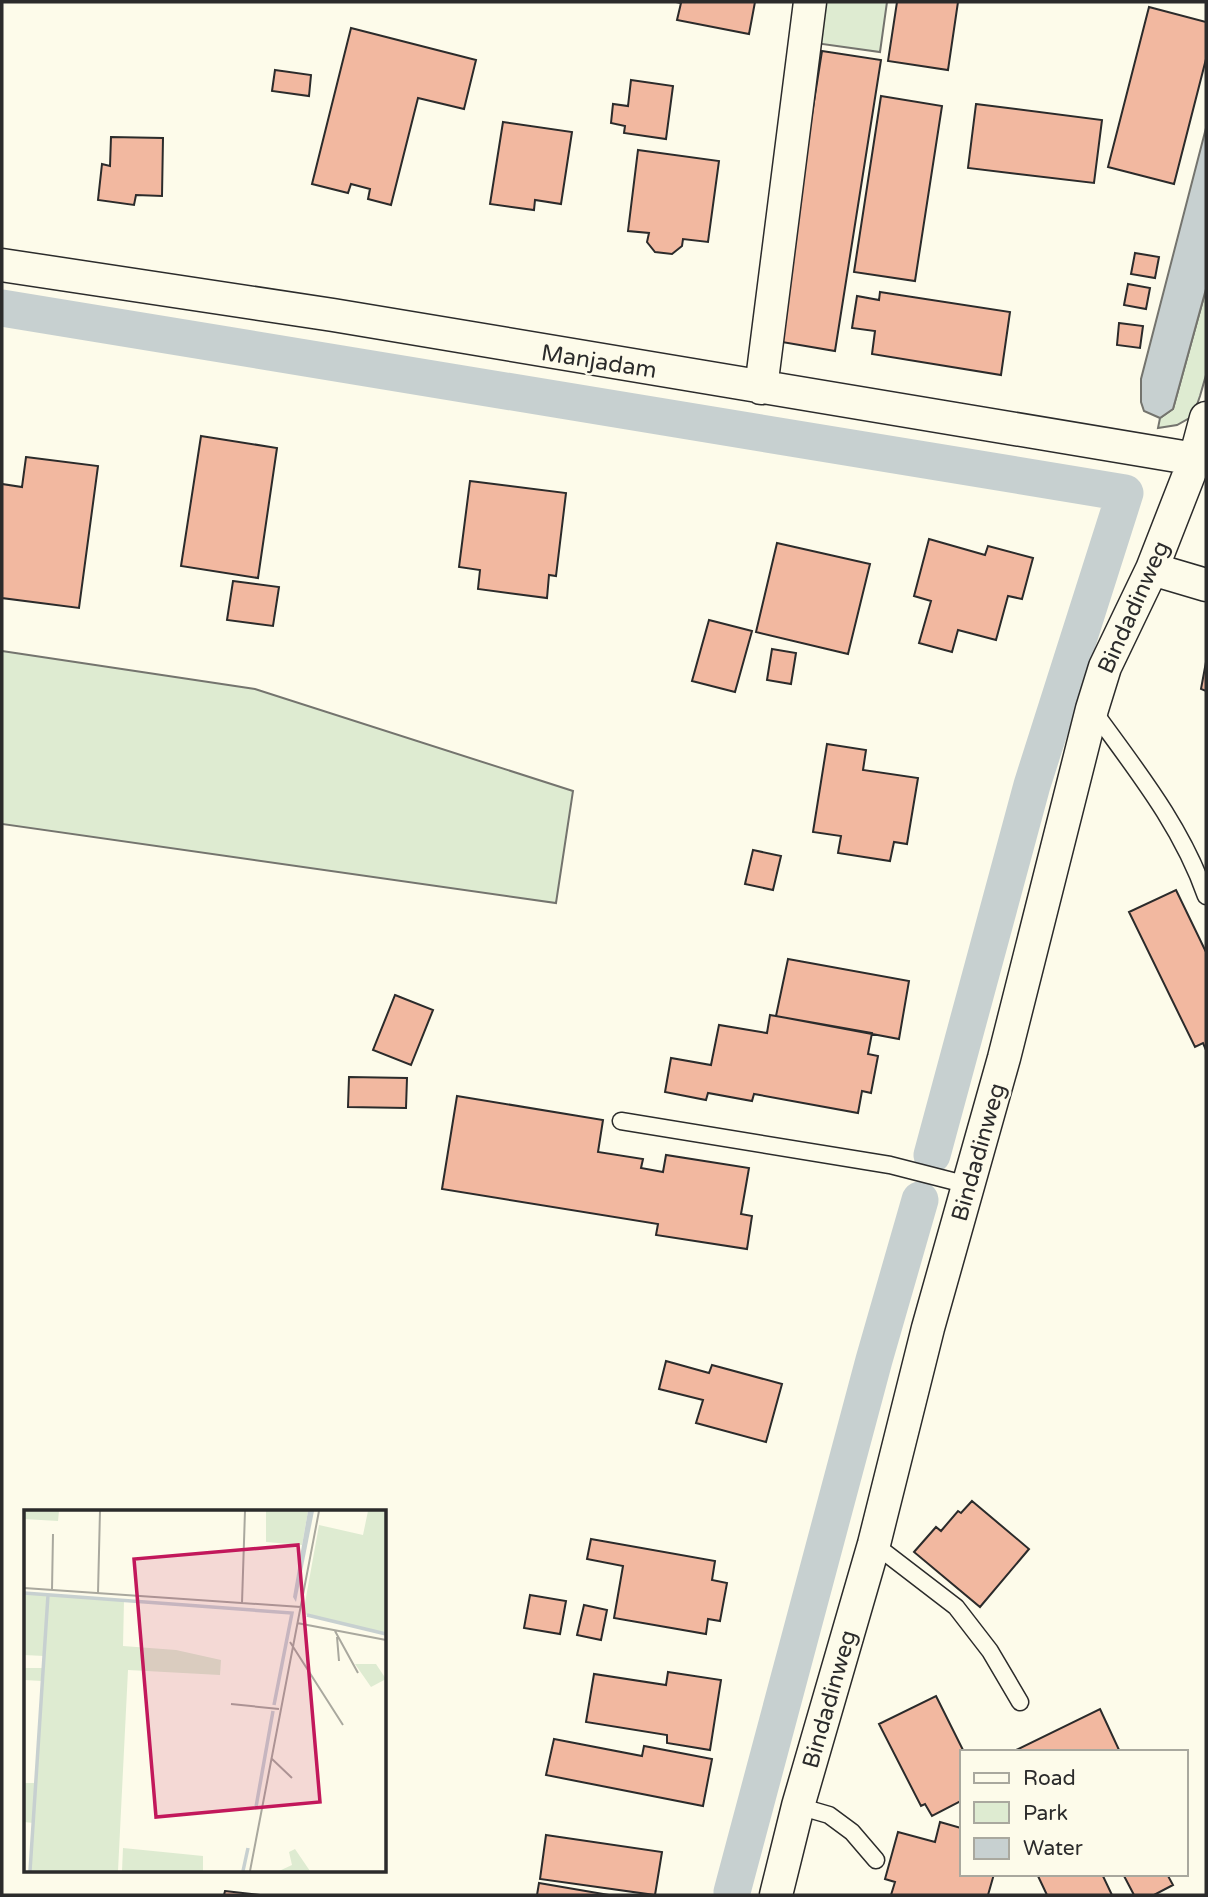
<svg xmlns="http://www.w3.org/2000/svg" width="1208" height="1897" font-family="'Varela Round',sans-serif">
	<style>
		.green { fill: #deebd1; stroke: #74746e; stroke-width: 2 }
		.water { fill: #c7d0d0; stroke: #74746e; stroke-width: 2 }
		.lines { fill: none; stroke-linecap: round; stroke-linejoin: round }
		.canal { stroke: #c7d0d0; stroke-width: 37 }
		.building { fill: #f2b8a0; stroke: #2b2b2b; stroke-width: 2 }
		.lane-casing { stroke: #2b2b2b; stroke-width: 19 }
		.street-casing { stroke: #2b2b2b; stroke-width: 35 }
		.lane { stroke: #fdfbea; stroke-width: 16 }
		.street { stroke: #fdfbea; stroke-width: 32 }
		.labels { text-anchor: middle; stroke-width: 5; stroke-linejoin: round; paint-order: stroke }
		.street-label { font-size: 23px; fill: #2b2b2b; stroke: #fdfbea }
		.inset-river { fill: none; stroke: #c7d0d0; stroke-width: 3.5 }
		.inset-road { fill: none; stroke: #a9a89e; stroke-width: 2 }
		.view { fill: #c2185b; fill-opacity: 0.15; stroke: #c2185b; stroke-width: 3.5 }
		.inset-edge { fill: none; stroke: #2b2b2b; stroke-width: 3.5 }
	</style>
	<rect width="100%" height="100%" fill="#fdfbea"/>
	<path class="green" d="M820,2H887L880,52L815,43Z
		M1206,289V375L1200,396L1193,416L1177,425L1158,428L1160,418L1173,409Z
		M2,651L255,689L573,791L556,903L2,824Z"/>
	<path class="water" d="M1206,128V289L1173,409L1160,418L1144,411L1141,402V379Z"/>
	<g class="lines">
		<path class="canal" d="M2,308L1125,493L1032,785L932,1155
			M732,1892L874,1360L920,1200"/>
	</g>
	<path class="building" d="M676,2H755L749,34L677,20L681,3Z
		M897,2H958L948,70L888,61Z
		M1149,7L1206,22V59L1174,184L1108,167Z
		M351,28L476,60L464,109L418,98L391,205L368,199L370,189L351,184L348,193L312,184Z
		M822,51L881,60L835,351L776,341Z
		M275,70L311,75L309,96L272,91Z
		M631,80L673,86L666,139L624,133L625,126L611,123L613,104L628,106Z
		M881,96L942,106L915,281L854,272Z
		M976,104L1102,120L1094,183L968,168Z
		M503,122L572,132L561,204L535,200L534,210L490,204Z
		M111,137L163,138L162,196L136,195L134,205L98,200L102,164L110,166Z
		M638,150L719,161L708,242L683,239L682,246L672,254L655,252L647,242L649,233L628,231Z
		M1135,253L1159,257L1155,278L1131,274Z
		M1128,284L1150,288L1146,309L1124,305Z
		M880,292L1010,312L1001,375L872,354L875,331L852,328L857,296L879,300Z
		M1119,323L1143,326L1140,348L1117,345Z
		M201,436L277,448L258,578L181,566Z
		M26,457L98,466L79,608L2,598V484L22,487Z
		M470,481L566,493L556,576L549,575L547,598L478,589L480,570L459,567Z
		M929,539L985,555L988,546L1033,558L1022,599L1008,596L996,640L958,630L952,652L919,643L931,601L914,596Z
		M777,543L870,564L848,654L756,632Z
		M233,581L279,587L273,626L227,620Z
		M709,620L752,631L735,692L692,681Z
		M772,649L796,653L791,684L767,680Z
		M1206,662V691L1201,689Z
		M827,744L866,750L863,770L918,778L907,844L894,842L890,861L838,853L841,836L813,832Z
		M753,850L781,856L773,890L745,884Z
		M1176,890L1206,952V1050L1203,1043L1195,1047L1129,912Z
		M788,959L909,981L899,1039L776,1016Z
		M395,995L433,1010L411,1065L373,1050Z
		M770,1015L872,1033L868,1054L878,1056L871,1093L862,1091L858,1113L754,1094L752,1101L708,1093L706,1100L665,1092L671,1058L711,1065L719,1025L767,1033Z
		M349,1077L407,1078L406,1108L348,1107Z
		M457,1096L603,1120L598,1152L643,1159L641,1168L663,1172L666,1155L749,1168L741,1214L752,1216L747,1249L656,1235L658,1224L442,1189Z
		M666,1361L709,1373L712,1365L782,1384L766,1442L696,1423L703,1400L659,1389Z
		M972,1501L1029,1549L980,1607L914,1552L936,1527L941,1531L958,1511L961,1513Z
		M591,1539L715,1561L712,1580L727,1583L720,1621L708,1619L706,1634L614,1618L623,1566L587,1559Z
		M530,1595L566,1601L560,1634L524,1628Z
		M584,1605L607,1610L601,1640L577,1635Z
		M668,1672L721,1680L710,1750L667,1743V1735L586,1722L594,1674L666,1685Z
		M936,1696L964,1752H961V1801L932,1816L925,1804L921,1806L879,1724Z
		M1100,1709L1120,1752H1012Z
		M554,1739L642,1756L644,1746L712,1759L703,1806L546,1775Z
		M940,1822L961,1828V1874H994L988,1895H891L895,1882L885,1879L898,1832L935,1842Z
		M546,1835L662,1852L655,1895L540,1879Z
		M1041,1874H1102L1112,1895H1047L1038,1876Z
		M1123,1874H1167L1173,1885L1154,1895H1134Z
		M539,1883L609,1895H537Z
		M225,1891L260,1895H224Z"/>
	<g class="lines">
		<defs>
			<path id="lane" d="M1092,709C1136,770 1181,825 1206,896
				M621,1121L890,1165L968,1185
				M874,1544L956,1607L990,1651L1020,1702
				M798,1806L829,1815L852,1832L876,1860"/>
			<path id="street" d="M2,265L333,315L1195,459
				M761,388L810,2
				M1152,569L1206,585
				M776,1895L798,1806L874,1544L928,1328L1004,1058L1092,709L1105,667L1152,569L1195,459L1206,418"/>
		</defs>
		<use href="#lane" class="lane-casing"/>
		<use href="#street" class="street-casing"/>
		<use href="#lane" class="lane"/>
		<use href="#street" class="street"/>
	</g>
	<g class="labels">
		<g class="street-label">
			<text transform="translate(599 361) rotate(9)" y="8">Manjadam</text>
			<text transform="translate(1133 607) rotate(-66)" y="8">Bindadinweg</text>
			<text transform="translate(978 1152) rotate(-74)" y="8">Bindadinweg</text>
			<text transform="translate(829 1699) rotate(-74)" y="8">Bindadinweg</text>
		</g>
	</g>
	<g transform="translate(24 1510)">
		<rect width="362" height="362" fill="#fdfbea"/>
		<path d="M0,1H35L34,11L0,9ZM242,1H284L278,35L242,32ZM344,1H362V124L279,104L295,15L339,25ZM0,83L100,90L99,136L152,140L197,150L196,165L104,160L94,361H6L9,313L0,312V273H12L18,171L0,170V158H19L20,146L0,145ZM331,154H352L362,169L347,177ZM99,338L179,346V361H98ZM271,339L286,361H255L268,355L265,342Z" fill="#deebd1"/>
		<path d="M284,1H290L272,92L269,87Z" fill="#c7d0d0"/>
		<path class="inset-river" d="M0,83L268,103L250,195M283,105L362,124M232,297L249,201M6,361L24,85M219,361L224,338"/>
		<path class="inset-road" d="M0,78L277,97M28,80L29,24M74,83L76,1M218,93L221,1M273,113L362,130M311,121L334,163M313,127L315,151M266,132L319,215M207,194L255,199M247,248L268,268M226,361L295,1"/>
		<path class="view" d="M274,35L296,292L132,307L110,49Z"/>
		<rect width="362" height="362" class="inset-edge"/>
	</g>
	<rect width="1208" height="1897" fill="none" stroke="#2b2b2b" stroke-width="7"/>
	<rect x="960" y="1750" width="228" height="126" fill="#fdfbea" stroke="#a9a89e" stroke-width="2"/>
	<rect x="974" y="1773" width="35" height="10" fill="#fdfbea" stroke="#a9a89e" stroke-width="2"/>
	<text x="1023" y="1785" font-size="21" fill="#2b2b2b">Road</text>
	<rect x="974" y="1802" width="35" height="21" fill="#deebd1" stroke="#a9a89e" stroke-width="2"/>
	<text x="1023" y="1820" font-size="21" fill="#2b2b2b">Park</text>
	<rect x="974" y="1838" width="35" height="21" fill="#c7d0d0" stroke="#a9a89e" stroke-width="2"/>
	<text x="1023" y="1855" font-size="21" fill="#2b2b2b">Water</text>
</svg>
